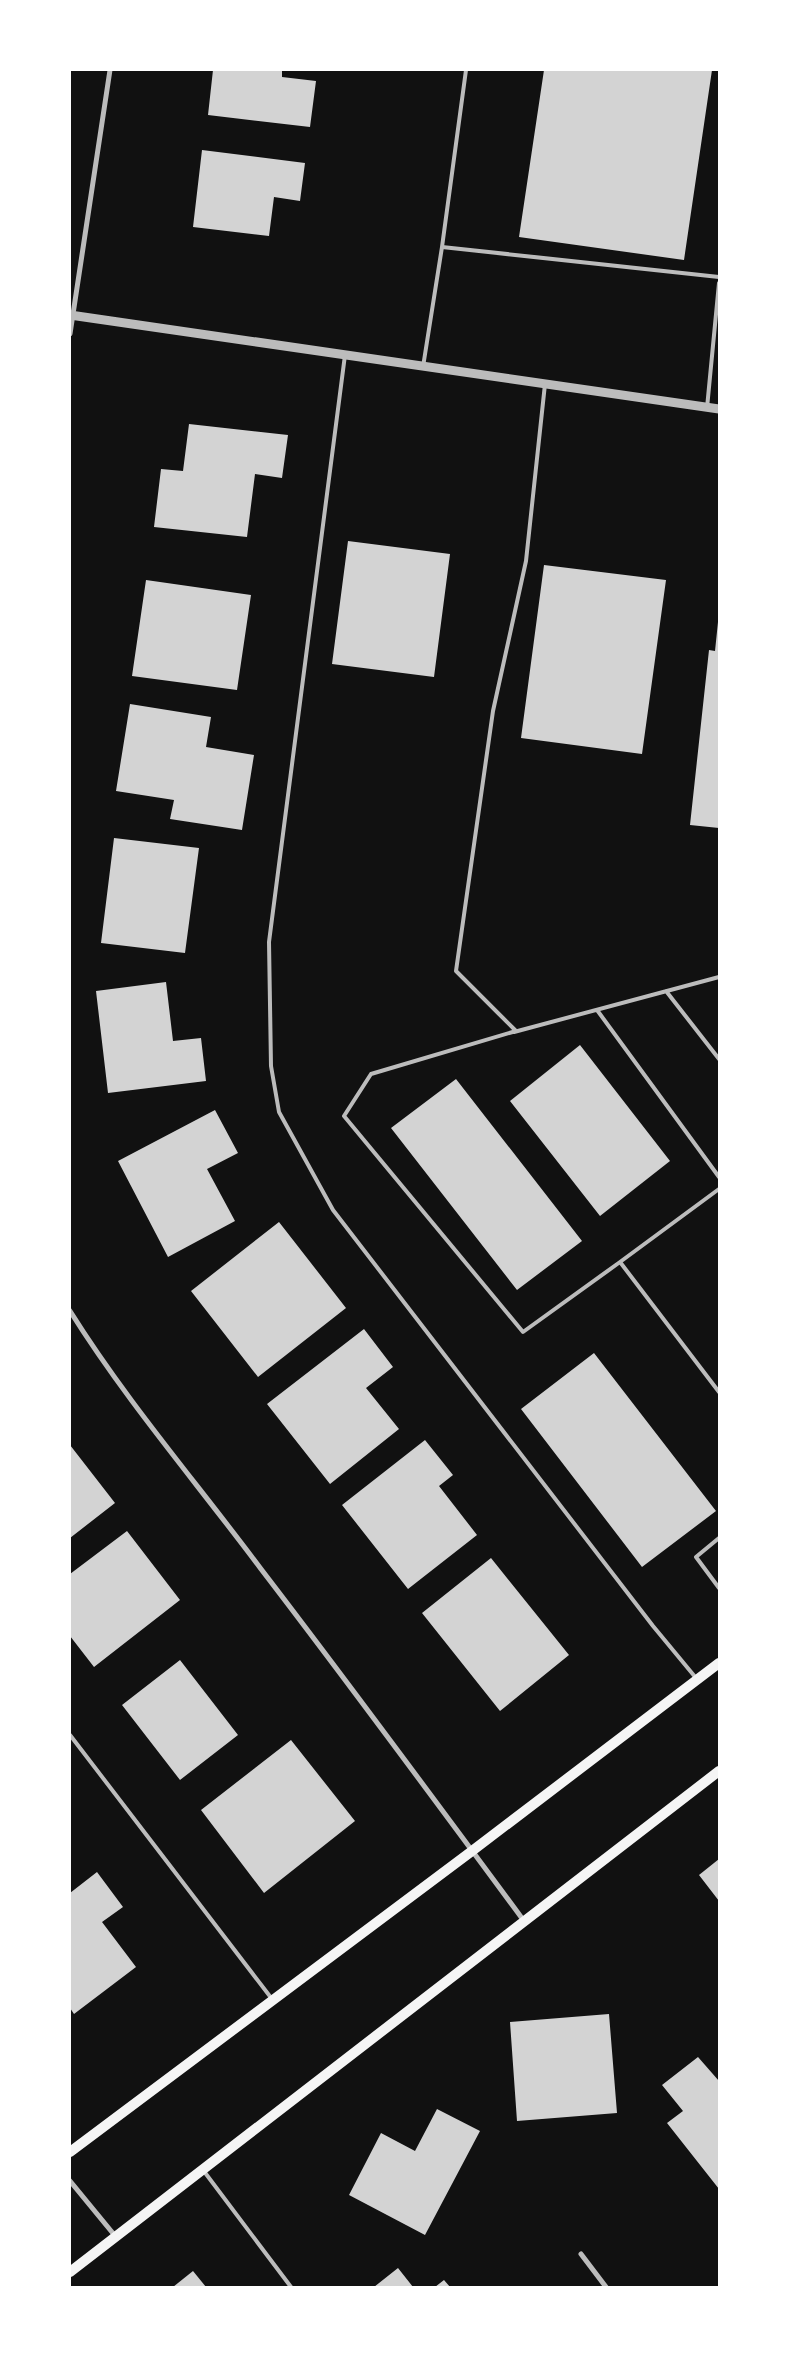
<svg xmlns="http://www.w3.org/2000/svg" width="789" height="2357" font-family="Arial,sans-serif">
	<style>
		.building { fill: #d3d3d3 }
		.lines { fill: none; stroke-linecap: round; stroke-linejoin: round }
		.service { stroke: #bcbcbc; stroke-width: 4 }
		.minor { stroke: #bcbcbc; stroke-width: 5 }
		.tertiary { stroke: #bcbcbc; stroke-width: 9 }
		.secondary { stroke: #f5f5f5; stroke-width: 10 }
	</style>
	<rect width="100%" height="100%" fill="#111"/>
	<path class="building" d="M213,70H282V77L316,81L310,127L208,115Z
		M544,70H712L684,260L519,237Z
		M202,150L305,163L300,201L274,197L269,236L193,227Z
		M189,424L288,435L282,478L255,474L247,537L154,527L161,469L183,471Z
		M348,541L450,554L434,677L332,664Z
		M544,565L666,580L642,754L521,738Z
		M146,580L251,595L237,690L132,676Z
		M718,622H719V828L690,825L709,650L715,651Z
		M130,704L211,717L206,747L254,755L242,830L170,819L174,800L116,791Z
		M114,838L199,848L185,953L101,943Z
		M166,982L173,1041L201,1038L206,1081L108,1093L96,991Z
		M580,1045L670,1161L600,1216L510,1101Z
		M456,1079L582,1241L517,1290L391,1128Z
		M215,1110L238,1153L207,1169L235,1221L168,1257L118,1161Z
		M279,1222L346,1308L258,1377L191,1291Z
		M364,1329L393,1367L366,1388L399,1429L330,1484L267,1404Z
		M594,1353L716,1511L642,1567L521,1409Z
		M425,1440L453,1475L439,1486L477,1535L408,1589L342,1505Z
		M70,1445L115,1503L70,1538Z
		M127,1531L180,1600L94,1667L70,1636V1574Z
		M491,1558L569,1655L500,1711L422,1613Z
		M180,1660L238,1735L180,1780L122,1705Z
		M291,1740L355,1821L264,1893L201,1810Z
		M719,1859V1901L699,1875Z
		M97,1872L123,1907L102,1922L136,1967L74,2014L70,2008V1893Z
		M609,2014L617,2113L517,2121L510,2022Z
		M698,2057L719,2081V2189L667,2123L683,2111L662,2085Z
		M437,2109L480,2131L425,2235L349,2195L381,2133L415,2151Z
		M398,2268L413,2287H374Z
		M193,2271L206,2287H173Z
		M444,2280L450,2287H435Z"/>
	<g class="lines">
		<path class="service" d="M442,247L719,277
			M345,355L269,942L271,1066L279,1112L333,1210L653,1626L696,1678
			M423,367L442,247L466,70
			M545,384L526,561L493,711L456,971L516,1031L371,1074L344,1116L523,1332L620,1262L719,1392
			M707,408L719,283
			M666,991L719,1059
			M597,1010L719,1177
			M514,1032L719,977
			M620,1262L719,1189
			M719,1538L696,1557L719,1588
			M70,1735L272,1999
			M203,2170L291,2287"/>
		<path class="minor" d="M70,334L110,70
			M70,1311C127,1402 197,1483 261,1569C350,1685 437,1803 524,1921
			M70,2181L116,2237
			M581,2254L606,2287"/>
		<path class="tertiary" d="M70,315L719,409"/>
		<path class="secondary" d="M70,2152L472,1851L719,1663
			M70,2272L719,1771"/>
	</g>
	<rect width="789" height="2357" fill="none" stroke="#ffffff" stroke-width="142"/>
</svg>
